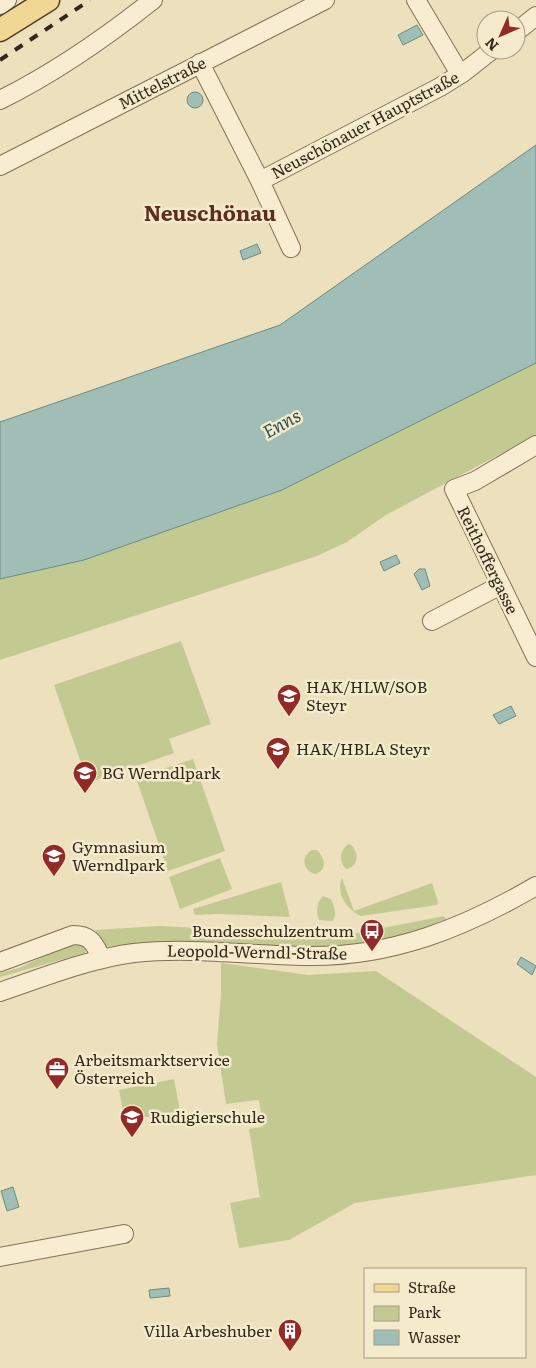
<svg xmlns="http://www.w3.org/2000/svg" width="536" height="1368" font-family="Literata,serif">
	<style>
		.green { fill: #c2ca92 }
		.water { fill: #a1beb6; stroke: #698b84 }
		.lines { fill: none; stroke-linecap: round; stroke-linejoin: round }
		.minor-casing { stroke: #847057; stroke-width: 20 }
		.major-casing { stroke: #513e2b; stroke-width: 25 }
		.minor { stroke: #f8edd0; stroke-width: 18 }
		.major { stroke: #f1d794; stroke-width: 22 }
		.rail { stroke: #34281b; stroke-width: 4; stroke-dasharray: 9 9; stroke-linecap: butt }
		.labels { text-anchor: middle; stroke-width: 5; stroke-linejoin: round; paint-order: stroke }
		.street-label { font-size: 16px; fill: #34281b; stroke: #f4eacc }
		.poi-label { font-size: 16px; fill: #34281b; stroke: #f4eacc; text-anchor: start }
		.water-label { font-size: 18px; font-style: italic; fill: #2a5352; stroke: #f4eacc }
		.district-label { font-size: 21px; font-weight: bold; fill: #602c1b; stroke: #f4eacc }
	</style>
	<rect width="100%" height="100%" fill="#ede0bd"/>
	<path class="green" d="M536,363V435L386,515L347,542L317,556L0,660V579L84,560L282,490Z
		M181,641L211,724L169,739L174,753L88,783L54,685Z
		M193,759L225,851L168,871L136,778Z
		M349,844C359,849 360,867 346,869C338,862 340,849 349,844Z
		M312,850H317C325,858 328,869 316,874C302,871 301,856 312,850Z
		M220,858L232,889L180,909L169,877Z
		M342,878L354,911L432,883L438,902L437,905L361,916C348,910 335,894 342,878Z
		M281,882L290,917L218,914L195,915L193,909Z
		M323,896L331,899C334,906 337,913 333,921L319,920C316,913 316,902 323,896Z
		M444,916L448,922C409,934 368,948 326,949C252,950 180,937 106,947L95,930L158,926L322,934H352Z
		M78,943L83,945L86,950L85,953L0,977V973L19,968L68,945Z
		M221,963L308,975L376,971L536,1077V1175L355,1203L289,1240L239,1248L230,1203L260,1197L249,1129L263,1127L259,1100L226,1104L217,1044L221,994Z
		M174,1079L180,1111L125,1121L119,1090Z"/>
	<path class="water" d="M417,25L423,35L403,45L398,35Z
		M187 100a8 8 0 1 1 16 0a8 8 0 1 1-16 0Z
		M536,145V363L282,490L84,560L0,579V422L280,325Z
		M257,244L261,253L243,260L240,251Z
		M396,555L400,563L384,571L380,562Z
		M419,569H425L430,586L422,590L414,574Z
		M511,706L516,716L499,724L493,715Z
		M521,957L536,966L532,975L517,964Z
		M13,1187L19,1207L7,1211L1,1191Z
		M169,1288L170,1296L150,1298L149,1290Z"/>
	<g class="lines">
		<defs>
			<path id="minor" d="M416,0L460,74
				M0,5L7,0
				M516,32L536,16
				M200,63L260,181L291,248
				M0,100C55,73 105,38 153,0
				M0,166L325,0
				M260,181L440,87L464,72L492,50
				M536,445L475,481L454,489L536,657
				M432,621L501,585
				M0,962L73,935C92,935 94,944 102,959
				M0,992C41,978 92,958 134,953C191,947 247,955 304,956C390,958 464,928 536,886
				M0,1257L124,1234"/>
			<path id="major" d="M0,30L48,0"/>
		</defs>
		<use href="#minor" class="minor-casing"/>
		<use href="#major" class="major-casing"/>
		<use href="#minor" class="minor"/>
		<use href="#major" class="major"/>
		<path class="rail" d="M0,60L90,0"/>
	</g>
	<defs>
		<symbol id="school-pin" viewBox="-11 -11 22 30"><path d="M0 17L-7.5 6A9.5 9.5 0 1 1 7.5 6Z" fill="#922a28" stroke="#f4eacc"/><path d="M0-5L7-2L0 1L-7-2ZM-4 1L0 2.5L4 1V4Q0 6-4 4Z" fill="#fff"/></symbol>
		<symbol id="bus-pin" viewBox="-11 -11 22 30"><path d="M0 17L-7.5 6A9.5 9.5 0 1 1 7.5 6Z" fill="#922a28" stroke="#f4eacc"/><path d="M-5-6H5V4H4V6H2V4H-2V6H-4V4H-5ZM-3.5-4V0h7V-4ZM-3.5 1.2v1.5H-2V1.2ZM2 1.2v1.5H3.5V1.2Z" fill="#fff"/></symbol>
		<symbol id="office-pin" viewBox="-11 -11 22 30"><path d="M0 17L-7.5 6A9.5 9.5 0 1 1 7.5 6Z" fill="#922a28" stroke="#f4eacc"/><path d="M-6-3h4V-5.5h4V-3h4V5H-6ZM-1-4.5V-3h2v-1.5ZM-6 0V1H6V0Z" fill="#fff"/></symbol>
		<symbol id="building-pin" viewBox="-11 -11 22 30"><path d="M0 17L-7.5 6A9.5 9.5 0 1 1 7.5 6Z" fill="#922a28" stroke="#f4eacc"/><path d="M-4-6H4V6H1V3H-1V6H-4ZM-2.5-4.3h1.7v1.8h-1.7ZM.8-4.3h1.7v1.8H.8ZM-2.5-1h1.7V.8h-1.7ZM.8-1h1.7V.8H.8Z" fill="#fff"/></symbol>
	</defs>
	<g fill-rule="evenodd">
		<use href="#school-pin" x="275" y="682" width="28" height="38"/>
		<use href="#school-pin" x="264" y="735" width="28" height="38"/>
		<use href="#school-pin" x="71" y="759" width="28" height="38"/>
		<use href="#school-pin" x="40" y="842" width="28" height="38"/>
		<use href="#bus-pin" x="358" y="917" width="28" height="38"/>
		<use href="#office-pin" x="43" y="1055" width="28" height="38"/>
		<use href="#school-pin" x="118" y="1103" width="28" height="38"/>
		<use href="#building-pin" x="276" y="1317" width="28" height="38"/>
	</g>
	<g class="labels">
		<g class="street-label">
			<text transform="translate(162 83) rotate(-27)" y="6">Mittelstraße</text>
			<text transform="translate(365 125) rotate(-28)" y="6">Neuschönauer Hauptstraße</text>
			<text transform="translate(488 560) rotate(64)" y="6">Reithoffergasse</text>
			<text transform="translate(257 952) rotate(1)" y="6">Leopold-Werndl-Straße</text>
		</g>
		<g class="poi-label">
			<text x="306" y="693">HAK/HLW/SOB<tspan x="306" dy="18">Steyr</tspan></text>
			<text x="296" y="755">HAK/HBLA Steyr</text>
			<text x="102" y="779">BG Werndlpark</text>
			<text x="72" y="853">Gymnasium<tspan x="72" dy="18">Werndlpark</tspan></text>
			<text x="354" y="937" text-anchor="end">Bundesschulzentrum</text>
			<text x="74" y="1066">Arbeitsmarktservice<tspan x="74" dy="18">Österreich</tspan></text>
			<text x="150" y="1123">Rudigierschule</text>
			<text x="272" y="1337" text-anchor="end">Villa Arbeshuber</text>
		</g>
		<g class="water-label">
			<text transform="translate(282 424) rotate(-29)" y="6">Enns</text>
		</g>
		<g class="district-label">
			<text x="210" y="221">Neuschönau</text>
		</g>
	</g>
	<rect x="364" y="1268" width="162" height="90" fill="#f4eacc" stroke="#a79c85"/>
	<rect x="374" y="1284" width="25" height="8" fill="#f1d794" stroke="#a79c85"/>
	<text x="408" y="1293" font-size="15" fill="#34281b">Straße</text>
	<rect x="374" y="1306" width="25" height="15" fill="#c2ca92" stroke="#a79c85"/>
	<text x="408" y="1318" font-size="15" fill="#34281b">Park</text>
	<rect x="374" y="1330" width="25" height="15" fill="#a1beb6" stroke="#a79c85"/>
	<text x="408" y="1343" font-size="15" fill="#34281b">Wasser</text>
	<g transform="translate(501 35) rotate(225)"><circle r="24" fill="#f4eacc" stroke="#a79c85"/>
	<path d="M0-4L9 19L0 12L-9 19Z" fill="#922a28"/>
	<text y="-8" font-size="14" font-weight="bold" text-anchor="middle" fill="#34281b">N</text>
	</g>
</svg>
